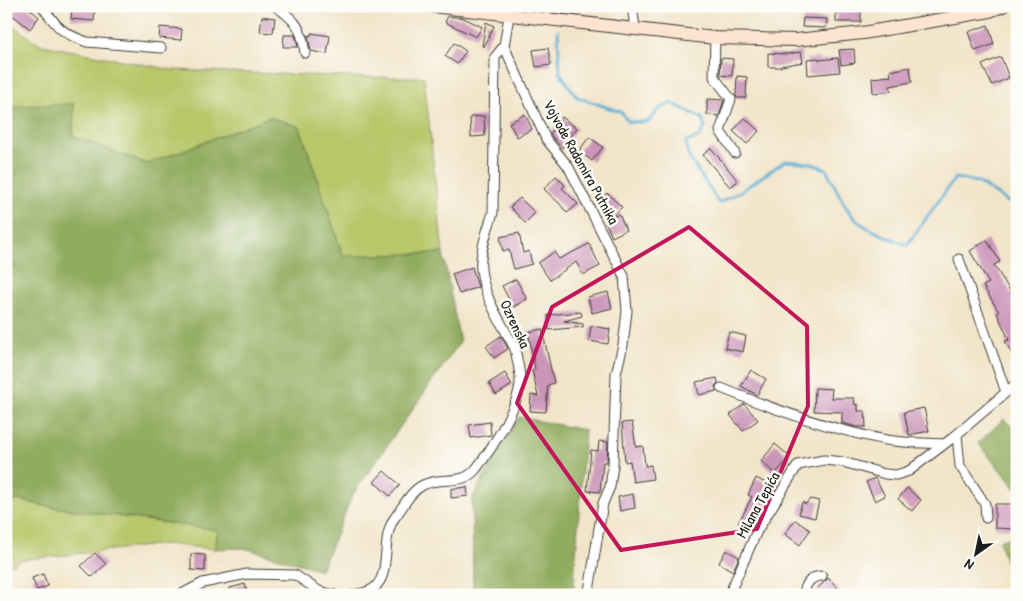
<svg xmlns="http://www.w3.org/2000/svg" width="1023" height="601" font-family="'Patrick Hand',sans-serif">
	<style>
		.green { fill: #b7c76a; stroke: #6a7243 }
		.forest { fill: #91ac5e; stroke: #56643d }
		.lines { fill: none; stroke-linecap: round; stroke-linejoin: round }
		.stream { stroke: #57abd3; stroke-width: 3 }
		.building { fill: #cb95b9 }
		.minor-casing { stroke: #3c3a36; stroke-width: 11 }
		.secondary-casing { stroke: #3c3a36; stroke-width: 14 }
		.minor { stroke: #fff; stroke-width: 9 }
		.secondary { stroke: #fde4d1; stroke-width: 12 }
		.marked { fill: none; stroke: #c2185b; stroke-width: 4; stroke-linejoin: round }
		.labels { text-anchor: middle; stroke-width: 5; stroke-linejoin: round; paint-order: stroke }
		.street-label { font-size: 15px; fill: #1c1c1c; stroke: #fdfcf7 }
	</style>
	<rect width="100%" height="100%" fill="#fdfcf7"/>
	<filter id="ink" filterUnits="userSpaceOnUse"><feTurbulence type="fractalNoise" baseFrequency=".02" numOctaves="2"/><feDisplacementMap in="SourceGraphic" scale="10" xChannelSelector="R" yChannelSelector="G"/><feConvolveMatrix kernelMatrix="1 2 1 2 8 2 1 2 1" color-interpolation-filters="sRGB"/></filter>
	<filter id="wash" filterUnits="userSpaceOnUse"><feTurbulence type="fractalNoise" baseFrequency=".0096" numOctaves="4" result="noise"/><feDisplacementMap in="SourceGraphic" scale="20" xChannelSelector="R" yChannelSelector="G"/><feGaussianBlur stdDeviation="1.12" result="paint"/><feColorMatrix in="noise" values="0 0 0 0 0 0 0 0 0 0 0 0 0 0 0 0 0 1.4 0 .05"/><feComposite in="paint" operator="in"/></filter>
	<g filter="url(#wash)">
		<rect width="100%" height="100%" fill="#f1e4c8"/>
		<path class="green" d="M6,22L42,45L173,70L357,77H424L443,253L343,256L300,127L270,117L147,164L72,136L74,104L6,106Z
			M19,500L45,506L218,530L215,549L166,544L20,560L6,568V503Z"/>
		<path class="forest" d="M74,104L73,136L147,164L270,117L300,127L343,256L443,253L460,342L353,494L321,570L244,548L215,549L218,530L45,506L19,500L6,503V106Z
			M519,417L585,430L573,595H473L472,498Z
			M1004,419L1017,432V490L978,443Z
			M1017,535V595H1016L999,541Z"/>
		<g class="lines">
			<path class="stream" d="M558,14V6
				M558,31L560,73L577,97L621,112L629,122H648L658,110L671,103L702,118L705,127L699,137L686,142L688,156L719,203L741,191L785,161L810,163L826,169C835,185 842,204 854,218C863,228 894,240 907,245L955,178L977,182L1010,203L1017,210"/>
		</g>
		<g id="blocks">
			<path class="building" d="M16,6H26L39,17L30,29L10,13Z
				M72,6L95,7L94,21L71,19Z
				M836,6H861V22H836Z
				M262,16L275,18L273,33L260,32Z
				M448,16L464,18L482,27L476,37L445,22Z
				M803,18L827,19L826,28L802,27Z
				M486,22L494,26L484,47L482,46Z
				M988,25L994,44L975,51L968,32Z
				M160,27L182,29L181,40L159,38Z
				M311,33L330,36L327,54L311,51L308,35L311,36Z
				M284,35H295L298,47H283Z
				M454,43L466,51L457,64L445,56Z
				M548,48L551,65L536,67L533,50Z
				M854,49L855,63L841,65L839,50Z
				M801,52L803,62L781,66V67H768V53L786,54Z
				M1001,57L1009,78L992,85L982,65Z
				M721,58L733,59L732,76L720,75Z
				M819,58V60L838,58L840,72L808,75L807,59Z
				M910,67L912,82L890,86L891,91L873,93L872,78L891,76L890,71Z
				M737,76L747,77L746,98H737L736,95Z
				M707,99L724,100L719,116L707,115Z
				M525,114L532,129L517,137L509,123Z
				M484,116L485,136L471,137L470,117Z
				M562,117L577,128L562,148L550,134Z
				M745,118L759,131L747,144L733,131Z
				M589,137L603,147L592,161L579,151Z
				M711,148L738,181L730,187L703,155Z
				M556,176L565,185L562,188L578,204L567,213L560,204L544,189Z
				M607,193L622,207L614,215L599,201Z
				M520,198L535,213L525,223L510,207Z
				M619,214L626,230L612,237L605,221Z
				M519,233L523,253L529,251L532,264L514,269L509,250L503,251L500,237Z
				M987,240L1000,262L994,265L1017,302V364L1005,341L1009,340L997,313L999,312L983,286L989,283L970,251Z
				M589,244L600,266L583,275L576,262L550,280L538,263L554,252L559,259Z
				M472,267L478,287L459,294L452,274Z
				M516,279L527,299L513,307L502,286Z
				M608,292L612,308L592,313L588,297Z
				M581,312L582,316L564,321L583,324V327L549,330L548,315Z
				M591,326L610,329L608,344L589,341Z
				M542,329L554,383L548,385L546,412L530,411L531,395L538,396L532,370L535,369L528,332Z
				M729,332L746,336L743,352L725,348Z
				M501,336L508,349L494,358L486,346Z
				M751,370L766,379L757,395L741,386Z
				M505,373L512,385L496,395L489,383Z
				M717,378L718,383L715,386L716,391L699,395L696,382Z
				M815,388L832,389L831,398H854L855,405L858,404V411H865L866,427H857L842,423V412L814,411Z
				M744,404L758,420L743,431L730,415Z
				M924,408L929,431L909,435L904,412Z
				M490,422L491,435L471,438L469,425Z
				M632,422L636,447L643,446L645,466L651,465L653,479L633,482L630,461L625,462L622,423Z
				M599,441L608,442L607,462H603L600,492L587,491L591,450L598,451Z
				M775,444L790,457L775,474L761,461Z
				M384,471L400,485L390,496L374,482Z
				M756,478L775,488L750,531L738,524L752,497L748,495Z
				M875,478L885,496L875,501L866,482Z
				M467,487L468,496L451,498V489Z
				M907,488L921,500L912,511L898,499Z
				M633,494L635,508L620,511L618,497Z
				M810,499L819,501L815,518L799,514L802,502L806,504Z
				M995,504H1015V529L995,528Z
				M795,520L810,530L800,545L785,534Z
				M726,550L739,557L733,571L719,563Z
				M95,553L106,564L92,577L81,566Z
				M191,554L205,555V571L191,570Z
				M43,574L48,586L37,590L32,578Z
				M828,578L840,590L836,595H821L816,590Z
				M245,584L248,595H231L230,588Z"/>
		</g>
	</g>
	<g filter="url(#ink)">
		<use href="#blocks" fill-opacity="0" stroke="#3c3a36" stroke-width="1"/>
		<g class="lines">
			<defs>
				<path id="minor" d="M42,6C58,28 61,33 87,42L161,48
					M275,6C296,20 302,28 305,53
					M632,6L635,28
					M509,16L504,46L546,139L568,166L624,276L627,311L623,345L616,374L613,465L610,487L603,503L589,591
					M715,38L714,77L731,99L720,131L735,153
					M959,259L1006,392
					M721,388C775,410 829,429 886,440C905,443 925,443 944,444
					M957,435L960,466L985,504L986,518
					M180,595L203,583L247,574L295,575L319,591L335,595
					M354,595C359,593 365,593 369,591C395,579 378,538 396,516C404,505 411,491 423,485C443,475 461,487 476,469C491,450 522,402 520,378C520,372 518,365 517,359C516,354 516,349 513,345C500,320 484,298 481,269C479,253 488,228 493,213L495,57L504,46
					M729,595L757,531L798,465L824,460L843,462L885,474L896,475L909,471L955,436L1017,383
					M803,595C806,584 810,576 822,576"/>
				<path id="secondary" d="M432,6L715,38L796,40L863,33L990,11L1003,6"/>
			</defs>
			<use href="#minor" class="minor-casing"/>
			<use href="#secondary" class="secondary-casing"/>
			<use href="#minor" class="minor"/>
			<use href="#secondary" class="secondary"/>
		</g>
	</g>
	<path class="marked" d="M689,227L807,326L808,406L757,529L621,550L517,403L552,307Z"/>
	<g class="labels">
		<g class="street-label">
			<text transform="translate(581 162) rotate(61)" y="5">Vojvode Radomira Putnika</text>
			<text transform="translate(515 324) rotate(65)" y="5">Ozrenska</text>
			<text transform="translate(758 505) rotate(-61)" y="5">Milana Tepića</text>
		</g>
	</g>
	<rect width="1023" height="601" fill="none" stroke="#fdfcf7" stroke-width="25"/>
	<g transform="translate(976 554) rotate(213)" stroke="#fdfcf7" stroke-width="4" paint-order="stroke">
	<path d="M0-4L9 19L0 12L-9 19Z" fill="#1c1c1c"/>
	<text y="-8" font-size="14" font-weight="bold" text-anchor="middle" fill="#1c1c1c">N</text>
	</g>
</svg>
